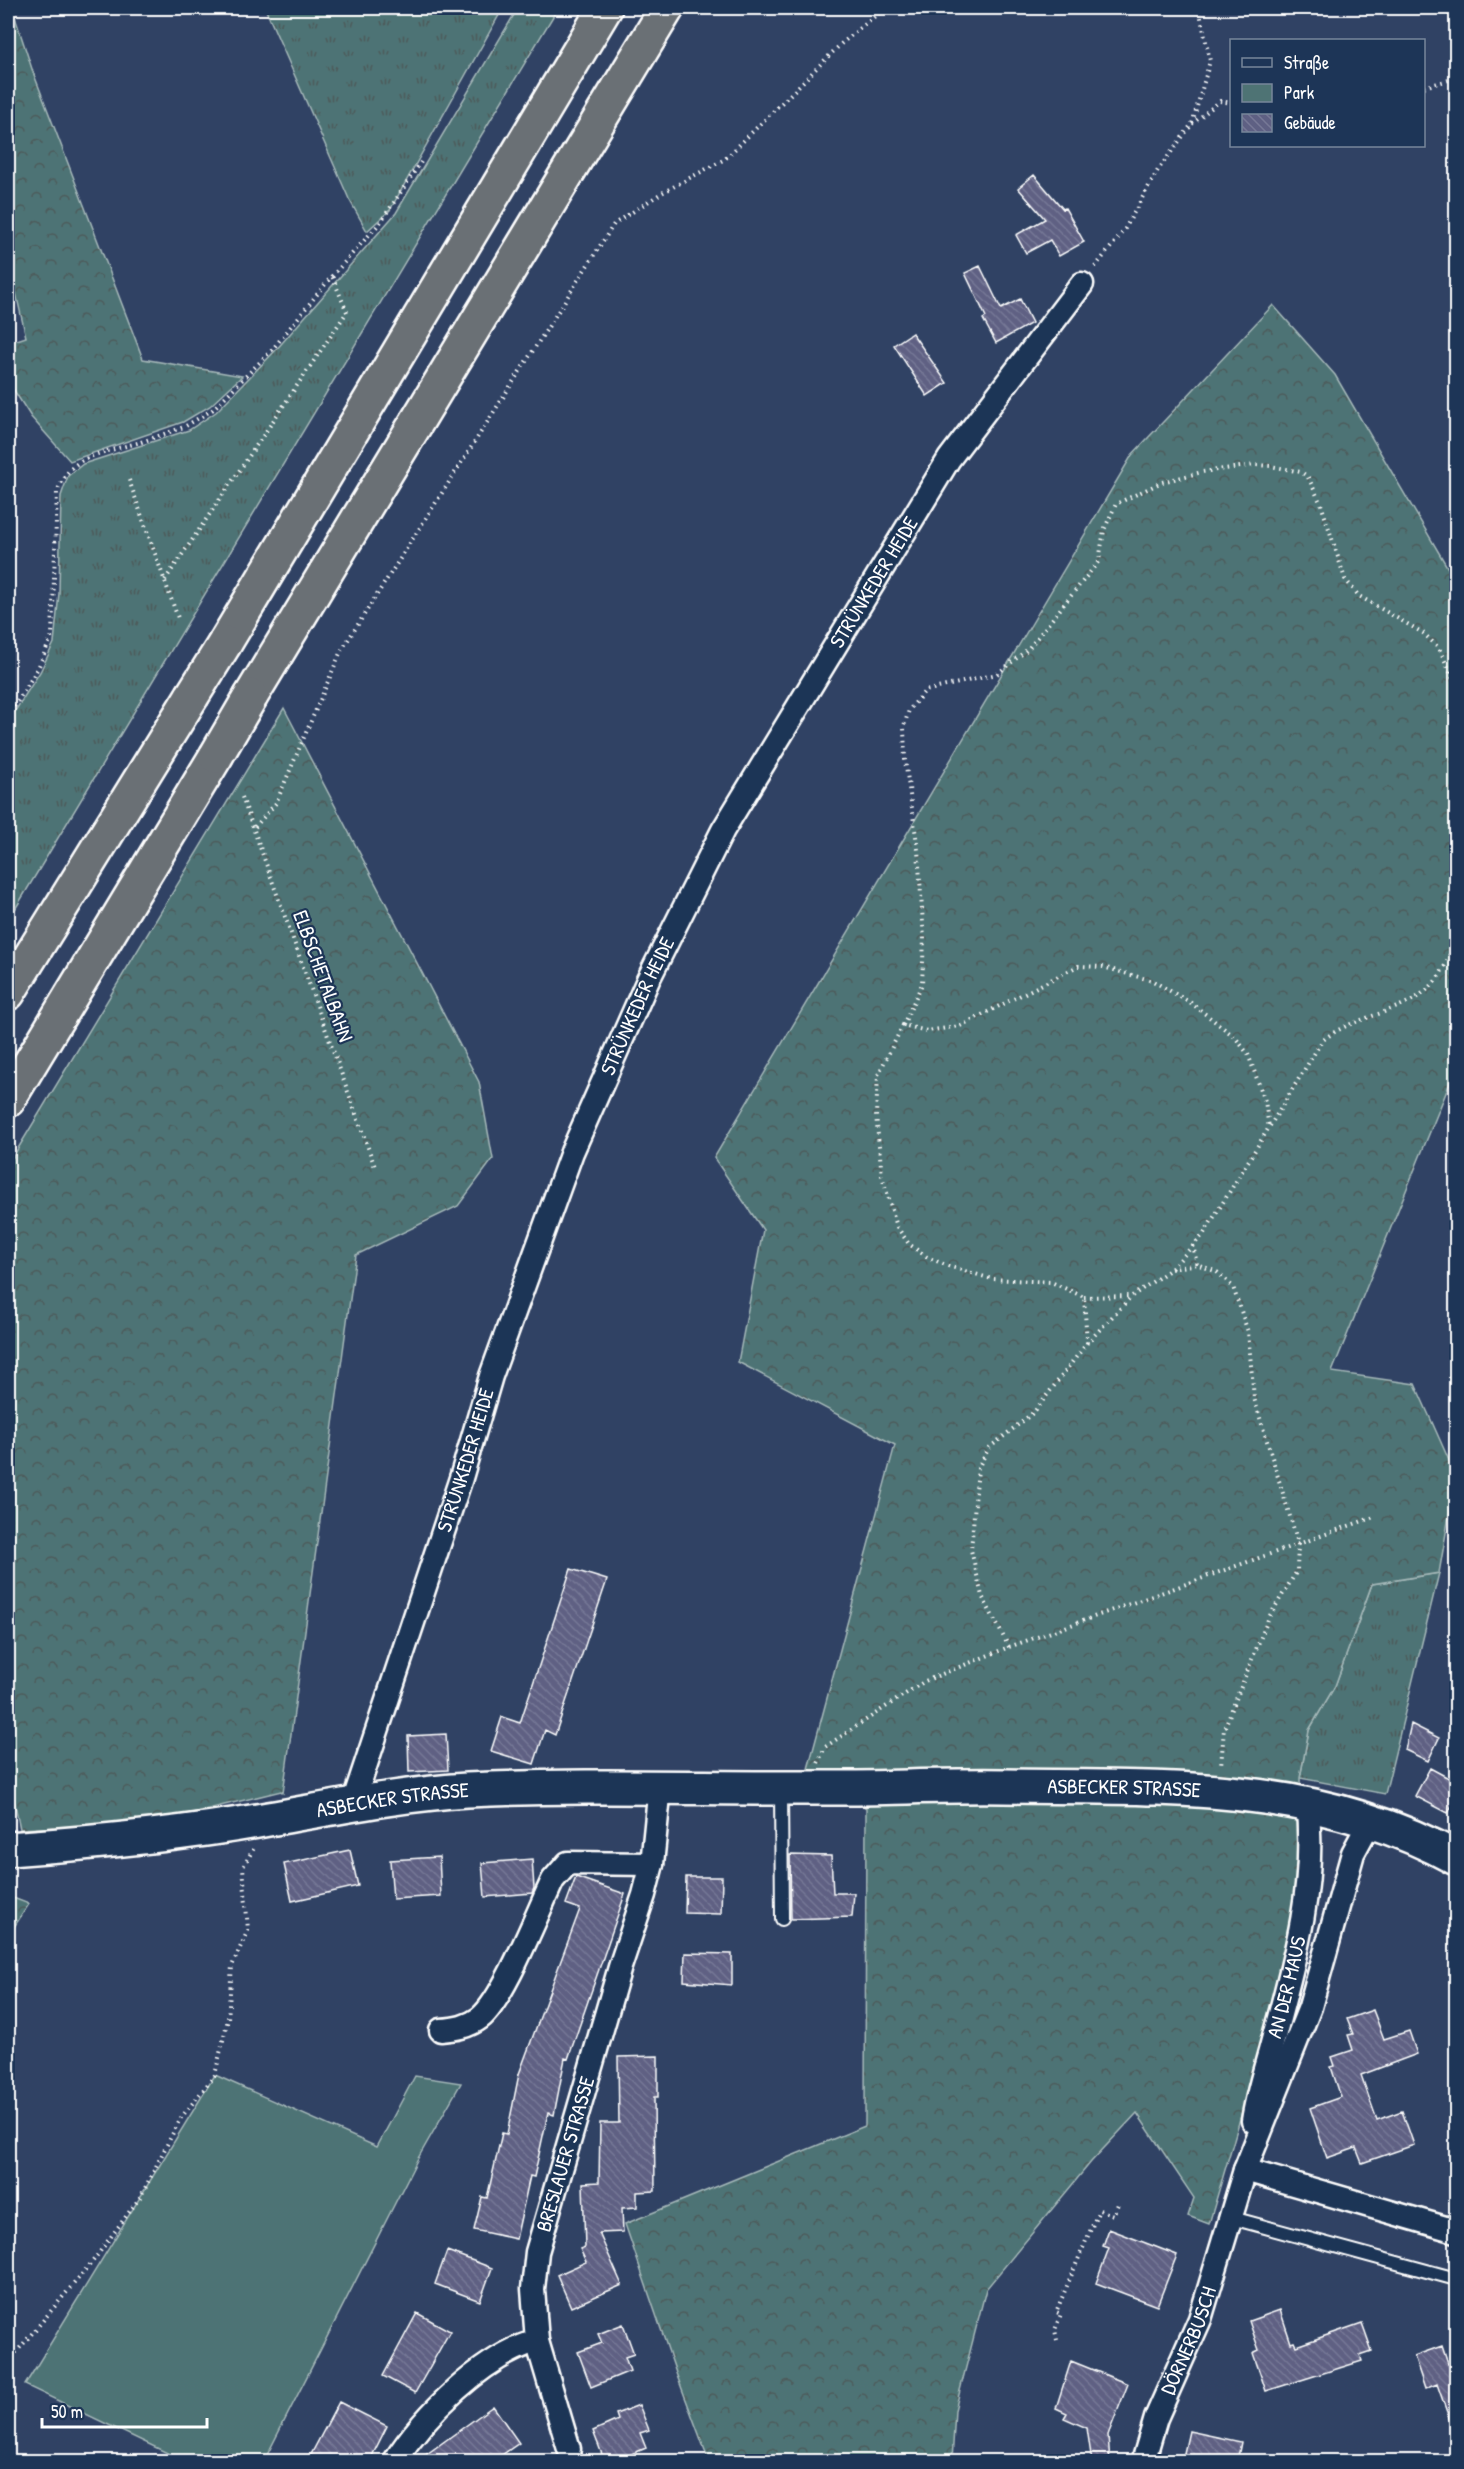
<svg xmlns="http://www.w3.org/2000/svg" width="1464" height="2469" font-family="'Patrick Hand',sans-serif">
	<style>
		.grass { fill: url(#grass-tufts); stroke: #a6b9ba; stroke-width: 1.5 }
		.forest { fill: url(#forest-crowns); stroke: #a6b9ba; stroke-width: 1.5 }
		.park { fill: #4e7374; stroke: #a6b9ba; stroke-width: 1.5 }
		.building { fill: url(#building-back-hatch); stroke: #fff; stroke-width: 1.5 }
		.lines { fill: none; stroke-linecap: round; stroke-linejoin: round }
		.service-casing { stroke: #fff; stroke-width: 16 }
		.minor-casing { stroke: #fff; stroke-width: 27 }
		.secondary-casing { stroke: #fff; stroke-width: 38 }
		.motorway-casing { stroke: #fff; stroke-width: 38 }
		.path { stroke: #fff; stroke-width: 4; stroke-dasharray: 1.5 4.5; stroke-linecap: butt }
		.service { stroke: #1d3557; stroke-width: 12 }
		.minor { stroke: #1d3557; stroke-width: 22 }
		.secondary { stroke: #1d3557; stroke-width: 33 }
		.motorway { stroke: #6b6f75; stroke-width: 33 }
		.motorway-bridge-casing { stroke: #fff; stroke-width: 38; stroke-linecap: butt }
		.path-bridge { stroke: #fff; stroke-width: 4; stroke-dasharray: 1.5 4.5; stroke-linecap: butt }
		.motorway-bridge { stroke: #6b6f75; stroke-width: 33 }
		.labels { text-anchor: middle; stroke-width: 4.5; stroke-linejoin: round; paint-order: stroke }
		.street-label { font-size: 21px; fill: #fff; stroke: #1d3557 }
	</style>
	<defs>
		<pattern id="grass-tufts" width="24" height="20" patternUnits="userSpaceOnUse" patternTransform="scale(1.5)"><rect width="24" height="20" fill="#4e7374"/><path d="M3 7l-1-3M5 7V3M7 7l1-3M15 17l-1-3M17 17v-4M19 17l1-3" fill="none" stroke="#4d5a5a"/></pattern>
		<pattern id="forest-crowns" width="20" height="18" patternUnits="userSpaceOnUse" patternTransform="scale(1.5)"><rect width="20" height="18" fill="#4e7374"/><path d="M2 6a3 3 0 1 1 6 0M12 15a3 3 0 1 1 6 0" fill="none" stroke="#4d5a5a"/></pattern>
		<pattern id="building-back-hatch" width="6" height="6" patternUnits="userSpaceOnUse" patternTransform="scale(1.5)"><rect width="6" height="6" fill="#5e6083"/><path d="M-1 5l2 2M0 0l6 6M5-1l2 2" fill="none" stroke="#767896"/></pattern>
	</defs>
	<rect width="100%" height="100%" fill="#304264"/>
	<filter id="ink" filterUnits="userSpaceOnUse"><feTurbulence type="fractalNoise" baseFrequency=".0167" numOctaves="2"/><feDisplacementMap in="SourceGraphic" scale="12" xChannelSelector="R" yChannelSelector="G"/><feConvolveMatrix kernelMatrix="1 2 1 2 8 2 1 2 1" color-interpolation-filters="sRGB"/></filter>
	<g filter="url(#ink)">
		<path class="grass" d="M265,8H503L390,210L367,231L349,199Z
			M518,8H558L8,921V722L40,672L54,643L59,593L61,496L68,476L83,464L189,430L216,412L275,351L396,213Z
			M1439,1573L1385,1794L1300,1778L1309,1730L1335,1686L1372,1584Z"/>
		<path class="forest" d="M8,8H12L33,72L143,359L242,376L210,406L183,422L70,461L31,417L8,381V343L26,337L8,258Z
			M1273,305L1335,375L1456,582V1068L1332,1372L1415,1384L1456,1476L1439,1573L1372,1584L1335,1686L1309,1730L1300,1778L1303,1883L1274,2004L1209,2224L1188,2216L1194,2198L1137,2113L1091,2162L986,2289L955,2410L952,2461H709L676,2373L625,2224L865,2126L866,1808L808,1769L895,1445L738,1362L763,1230L714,1158L1132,455Z
			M284,708L479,1082L493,1159L458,1206L356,1255L283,1793L281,1791L151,1823L20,1829L8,1771V1165Z
			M8,1896L29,1904L8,1936Z"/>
		<path class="park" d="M215,2075L377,2147L415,2076L461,2083L417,2160L264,2461H184L25,2385Z"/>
		<path class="building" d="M1034,175L1063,209L1065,208L1084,242L1059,256L1050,240L1026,253L1016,235L1045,219L1018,188Z
			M980,266L1001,309L1020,299L1032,323L996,343L983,319L986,317L965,273Z
			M912,333L947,383L927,396L894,345Z
			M571,1569L607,1580L555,1735L545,1730L534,1764L491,1751L502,1717L520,1723Z
			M1411,1724L1439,1738L1428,1761L1405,1750Z
			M446,1734L448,1770L409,1772L408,1736Z
			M1430,1768L1456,1782V1797L1448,1813L1415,1796Z
			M350,1850L358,1886L292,1901L284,1864Z
			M790,1855L831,1856L833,1893H854L852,1917L791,1919Z
			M439,1857L441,1896L393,1899L390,1860Z
			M532,1859L534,1888L532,1893L485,1897L482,1863Z
			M576,1877L625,1894L568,2059L565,2058L554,2115L548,2113L534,2177L530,2176L516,2239L474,2230L482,2197L487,2198L502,2133L507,2134L519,2074L580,1909L566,1904Z
			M686,1877H722L721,1914L685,1913Z
			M685,1953L732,1954V1985L684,1981Z
			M1373,2010L1384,2039L1409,2031L1417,2054L1361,2075L1377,2120L1402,2111L1414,2145L1362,2163L1356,2148L1327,2158L1310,2108L1341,2097L1331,2067L1335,2066L1332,2057L1353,2050L1348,2035L1353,2034L1347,2019Z
			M658,2056V2097H654L655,2191L637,2192V2207L622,2208L623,2232L599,2233L622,2285L571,2307L557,2275L586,2262L580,2249L585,2247L583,2183L599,2182L600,2123H619L618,2057Z
			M1109,2229L1177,2255L1157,2306L1096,2283L1109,2248L1103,2246Z
			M447,2251L492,2268L480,2301L435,2284Z
			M1280,2310L1291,2343L1294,2342L1296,2346L1362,2323L1372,2351L1360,2355L1362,2361L1266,2391L1253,2353L1259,2350L1249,2321Z
			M417,2313L450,2331L415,2393L383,2376Z
			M623,2324L634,2354L625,2357L630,2371L591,2387L578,2352L602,2343L598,2334Z
			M1442,2346L1448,2364L1456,2361V2432H1454L1437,2384L1425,2389L1414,2356Z
			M1071,2361L1128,2384L1108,2435L1110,2462H1092L1087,2428L1064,2418L1067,2413L1056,2408Z
			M339,2402L387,2426L369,2462H307Z
			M639,2405L649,2430L640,2433L646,2448L612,2462H605L593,2431L618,2420L616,2414Z
			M493,2406L519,2443L492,2462H416Z
			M1189,2431L1241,2442L1237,2462H1182Z"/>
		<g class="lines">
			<defs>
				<path id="service" d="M781,1789L782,1919
					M1232,2218L1456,2279"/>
				<g id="minor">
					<path id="s1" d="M352,1806L461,1478L491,1376L572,1152L648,980L723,830L949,459L1082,284"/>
					<path d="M441,2030C455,2029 468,2027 480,2018C504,1999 538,1911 553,1880L568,1863L652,1864"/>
					<path id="s2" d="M1253,2121C1257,2093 1266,2067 1273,2040C1294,1963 1317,1883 1307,1803"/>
					<path d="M1245,2170L1456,2231"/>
					<path d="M537,2341L569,2449"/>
					<path id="s3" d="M394,2462C424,2415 483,2356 537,2341L533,2289L537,2252L620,1967L644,1895L652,1864L660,1786"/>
					<path id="s4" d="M1143,2462L1156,2418L1200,2319L1245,2170L1310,2007L1353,1853L1371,1820"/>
				</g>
				<g id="secondary">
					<path id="s5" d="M8,1849C93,1843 179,1835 263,1820C329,1809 401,1794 467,1790C590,1784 712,1789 835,1788C892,1788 948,1785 1004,1786C1162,1788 1314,1780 1456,1858"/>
				</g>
				<path id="motorway" d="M225,643L605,8
					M251,696L667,8
					M8,993L192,696
					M8,1100L216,756"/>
			</defs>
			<use href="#service" class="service-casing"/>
			<use href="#minor" class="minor-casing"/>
			<use href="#secondary" class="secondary-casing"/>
			<use href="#motorway" class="motorway-casing"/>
			<path class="path" d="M1424,87L1456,78
				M1192,124L1220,101L1232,103
				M1095,267L1123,232L1158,170L1192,124L1210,61L1199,8
				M141,442L184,427L212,410L271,351L332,276L380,223L421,162
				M129,480L179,621
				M165,580L347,312L332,276
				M8,717L38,668L52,636L57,492C69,464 79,460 107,451
				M242,797L375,1167
				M255,827L276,803L341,651L614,224L660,194L725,159L841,44L885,8
				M903,1025L922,984L924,939L918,850L905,760L904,726L909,710L925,691L997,674L1028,649L1099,561L1104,530L1116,504L1162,482L1202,472L1255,465L1271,466L1301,472L1308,477L1321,504L1345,579L1359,596L1423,633L1439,648L1456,685
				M1193,1245L1197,1264
				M1171,1269L1197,1264L1217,1272L1233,1287L1248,1332L1254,1398L1298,1543L1297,1571L1269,1617L1224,1729L1221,1766
				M1084,1297L1132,1296
				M1087,1343L1084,1297L1051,1282L992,1279L948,1266L927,1257L909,1244L897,1227L882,1176L876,1115L878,1075L903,1025L927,1031L960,1026L1078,966L1103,967L1153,981L1191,1003L1235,1037L1248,1054L1265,1101L1269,1128
				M1009,1647L982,1596L971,1550L978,1468L989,1448L1034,1412L1087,1343L1132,1296L1171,1269L1203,1235L1322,1041C1356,1012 1410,1015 1437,979C1445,968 1450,953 1456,941
				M818,1763L825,1747L925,1681L1009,1647L1374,1517
				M1057,2340L1055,2330L1061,2314L1056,2312L1099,2210L1113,2215L1118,2204
				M8,2362L93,2261L141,2196L180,2119L215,2075L228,2019L232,1966L248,1930L243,1867L254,1848"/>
			<use href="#service" class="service"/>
			<use href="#minor" class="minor"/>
			<use href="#secondary" class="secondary"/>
			<use href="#motorway" class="motorway"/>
			<defs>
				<path id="motorway-bridge" d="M192,696L225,643
					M216,756L251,696"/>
			</defs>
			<use href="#motorway-bridge" class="motorway-bridge-casing"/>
			<path class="path-bridge" d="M107,451L141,442"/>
			<use href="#motorway-bridge" class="motorway-bridge"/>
		</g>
	</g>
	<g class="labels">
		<g class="street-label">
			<text dy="7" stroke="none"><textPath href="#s1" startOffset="1336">STRÜNKEDER HEIDE</textPath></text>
			<text transform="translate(323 976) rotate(70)" y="7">ELBSCHETALBAHN</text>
			<text dy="7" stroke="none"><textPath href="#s1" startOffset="850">STRÜNKEDER HEIDE</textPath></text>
			<text dy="7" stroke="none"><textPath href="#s1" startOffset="364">STRÜNKEDER HEIDE</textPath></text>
			<text dy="7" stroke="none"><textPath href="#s5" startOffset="1120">ASBECKER STRASSE</textPath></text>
			<text dy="7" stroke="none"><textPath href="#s5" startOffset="388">ASBECKER STRASSE</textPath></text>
			<text dy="7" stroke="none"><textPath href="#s2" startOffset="138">AN DER MAUS</textPath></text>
			<text dy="7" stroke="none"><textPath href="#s3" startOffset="382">BRESLAUER STRASSE</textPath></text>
			<text dy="7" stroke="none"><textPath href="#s4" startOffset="130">DÖRNERBUSCH</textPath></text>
		</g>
	</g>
	<rect width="1464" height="2469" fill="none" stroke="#1d3557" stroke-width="30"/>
	<rect x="15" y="15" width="1434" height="2439" fill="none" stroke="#fff" stroke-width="2" filter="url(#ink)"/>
	<rect x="1230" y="39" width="195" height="108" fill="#1d3557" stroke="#77869a" stroke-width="1.5"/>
	<rect x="1242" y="58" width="30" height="9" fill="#1d3557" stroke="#77869a" stroke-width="1.5"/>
	<text x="1284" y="69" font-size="18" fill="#ffffff">Straße</text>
	<rect x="1242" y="84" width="30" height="18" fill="#4e7374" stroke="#77869a" stroke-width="1.5"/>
	<text x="1284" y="99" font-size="18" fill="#ffffff">Park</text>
	<rect x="1242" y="114" width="30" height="18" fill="url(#building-back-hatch)" stroke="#77869a" stroke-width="1.5"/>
	<text x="1284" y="129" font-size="18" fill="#ffffff">Gebäude</text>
	<path d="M42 2418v9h165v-9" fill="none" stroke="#ffffff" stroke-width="3"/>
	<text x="51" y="2418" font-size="18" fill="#ffffff" stroke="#1d3557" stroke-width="4.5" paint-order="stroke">50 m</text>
</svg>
